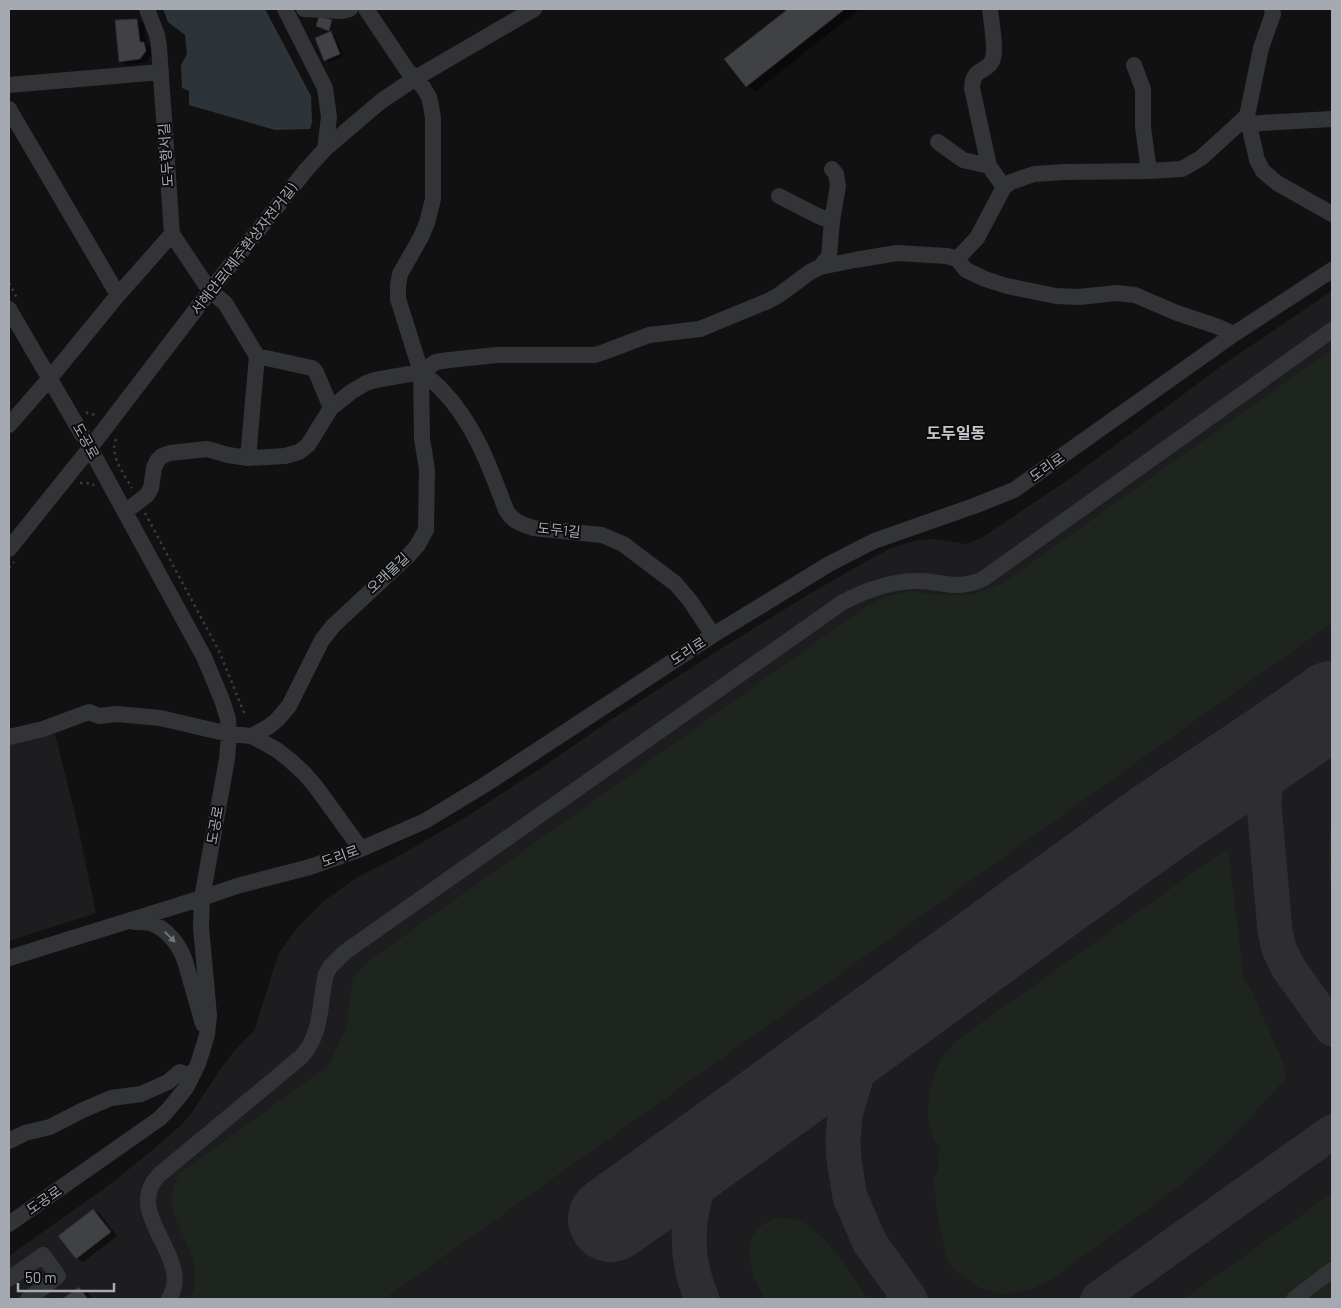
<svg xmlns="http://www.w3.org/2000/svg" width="1341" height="1308" font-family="Barlow,'Noto Sans KR',sans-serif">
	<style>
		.built { fill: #1d1d1f }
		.green { fill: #1e251e }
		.water { fill: #2c343a }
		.shadow { fill: #0007 }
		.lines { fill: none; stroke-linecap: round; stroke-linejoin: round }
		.taxiway { stroke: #2e2e31; stroke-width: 35 }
		.runway { stroke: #2e2e31; stroke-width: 86 }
		.building { fill: #404145; stroke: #2b2c2e }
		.path { stroke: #393b3e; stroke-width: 2.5; stroke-dasharray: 2.5 4; stroke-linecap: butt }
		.minor { stroke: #333437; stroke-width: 16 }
		.oneway { fill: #71747b }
		.labels { text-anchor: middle; stroke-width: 4; stroke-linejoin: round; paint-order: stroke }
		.street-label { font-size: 14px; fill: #a4a9b2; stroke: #0c0c0d }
		.quarter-label { font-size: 16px; font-weight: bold; fill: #c4c8ce; stroke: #0c0c0d }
	</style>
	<rect width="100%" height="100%" fill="#111112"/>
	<path class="built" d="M1332,291V1299H9V1256L109,1185L149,1153L181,1125L190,1115L222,1067L235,1050L255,1029L271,977L279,953L297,928L324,901L356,878L395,858L466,817L544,766L606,723L714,653L811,593L865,562L889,549L917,540L933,539L966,544L983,537L1075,475L1228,361Z
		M55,734L77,822L96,913L9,941V741Z"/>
	<path class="green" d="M1332,349V623L384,1299H190L195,1287L194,1261L172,1210V1190L179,1174L329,1065L347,1026L350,995L353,977L366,963L864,608L887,596L909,591L941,595H972L1003,583Z
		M1332,802V897L1328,863Z
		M1228,848L1244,979L1250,987L1284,1065L1286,1072L1284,1080L1230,1140L1182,1184L1049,1281L1029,1290L1003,1294L980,1288L959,1274L951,1267L946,1257L939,1223L933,1179L937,1172L939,1165L937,1158L939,1153L940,1147C920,1126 928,1081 942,1058C946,1051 952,1046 957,1040Z
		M1332,1193V1299H1184Z
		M776,1218C784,1218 792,1218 799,1221C823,1230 855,1276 866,1299H765C754,1282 740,1248 757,1230C762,1224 769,1221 776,1218Z"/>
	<path class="water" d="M163,9H265L311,96L312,122L310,129L275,130L189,105V91L182,88L181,65L187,54L185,35L168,22Z"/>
	<path class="shadow" d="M790,9H860L756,91L747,86L726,59Z
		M320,17L333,22L330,31L319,26Z
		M137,21L144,24L146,44L150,47L152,55L146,62L127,65L120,61Z
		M331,32L335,35L344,56L329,62L325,60Z
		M93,1210L100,1214L117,1236L83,1262L76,1258Z
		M80,1288L88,1293L93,1299H64Z"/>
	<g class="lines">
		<path class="taxiway" d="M1325,710C1291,739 1265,756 1264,805L1275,931L1279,949L1289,969L1332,1029
			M702,1299C683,1256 685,1206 709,1165C715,1153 725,1142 734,1131
			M910,1299L870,1243L850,1197L844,1160L843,1139L845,1115L857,1074L866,1056L880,1035L924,992
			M1098,1299L1332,1132"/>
		<path class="runway" d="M611,1219C790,1092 966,960 1145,832C1206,788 1272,749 1332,704"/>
	</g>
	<path class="building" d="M788,9H845L746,87L724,59Z
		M319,16L332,20L329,31L316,26Z
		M137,19L140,42H144L146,51L140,59L119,62L115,20Z
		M331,31L340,54L324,61L315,38Z
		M93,1209L111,1232L76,1259L58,1236Z
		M79,1287L88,1299H62Z"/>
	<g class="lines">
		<path class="path" d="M9,283L17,298
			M86,412L89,414L97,415
			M116,439C109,455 124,474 132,488
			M80,483H87L93,485L94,484
			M145,513L219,651L245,715
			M9,568L14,562"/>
		<path class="minor" d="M147,9L157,35L159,47L172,234L210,291L225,303L257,356L312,368L316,372L331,408
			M285,9L325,88L329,117L325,149
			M304,9L342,11L350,9
			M990,9C991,20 997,52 992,61C986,74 973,66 972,88L989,166L1004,187
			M1272,9L1273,14L1261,48L1247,116L1257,160L1263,171L1277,183L1332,214
			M1134,65L1143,89V127L1149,171
			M9,85L161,72
			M9,109L118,295
			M1249,125L1261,123L1332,119
			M938,142L963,160L989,166
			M779,196L818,216L832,221
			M957,259L977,238L1004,187L1011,182L1034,174L1066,172L1149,171L1182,169L1201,158L1247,116
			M820,267L829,256L832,221L838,186L836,174L832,169
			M9,309L90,448L204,657L222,700L228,719L229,734L227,759L202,898L201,927L209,1015L207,1035L198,1064L186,1088L168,1110L159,1119L9,1224
			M421,372C428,378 436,383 442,390C474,423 490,467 506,510C512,521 521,524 533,528L602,535L623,544L676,584L691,602L713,635
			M9,425L50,378L118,295L172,234
			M248,458L257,356
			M125,512L147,495L151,488L154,468L157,461L162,456L170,453L207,449L228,455L248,458L285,456L299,452L308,445L331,408L351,392L366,383L375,380L421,372L436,362L449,360L497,355H595L604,352L649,335L700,329L768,301L779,295L810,272L820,267L855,260L897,253L947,256L957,259L966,270L985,279L1007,286L1056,296L1079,297L1116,293L1135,295L1177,313L1216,326L1234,334
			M9,549L90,448L210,291L306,170L325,149L380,102L414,79L534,9
			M252,736L268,727L277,720L289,706L322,640L333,626L408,556L417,546L426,530L427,469L422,439L421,372L398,299V285L400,274L421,237L427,223L433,199V118L431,106L429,97L423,87L407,70L366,9
			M9,737L43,729L89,712L99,716L117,714L160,718L229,734L252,736L277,750L291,761L304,773L316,787L361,849
			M134,922C139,922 145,922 150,923C167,928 180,946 185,961L203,1024
			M9,958L202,898L237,886L310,867L361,849L425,821L486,784L713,635L829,564L874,541L974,506L1014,490L1234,334L1332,270
			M9,1141L25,1133L50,1127L83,1110L111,1098L141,1094L168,1082L180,1072L192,1076
			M9,1279L43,1255L58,1276L28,1299
			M169,1299C195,1257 121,1214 159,1175L301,1057C323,1033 319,1004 326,974L330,967L345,952L843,602C868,589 894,580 922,581C948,583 957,590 983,579L1332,330
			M1294,1299L1332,1270"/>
	</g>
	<defs><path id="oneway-solid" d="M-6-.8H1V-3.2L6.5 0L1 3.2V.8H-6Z" transform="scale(1.25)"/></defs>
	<use class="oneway" href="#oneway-solid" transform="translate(170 937) rotate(45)"/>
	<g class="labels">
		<g class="street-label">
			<text transform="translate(166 155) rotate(-94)" y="5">도두항서길</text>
			<text transform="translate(244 249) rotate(-52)" y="5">서해안로(제주환상자전거길)</text>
			<text transform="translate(86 441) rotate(61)" y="5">도공로</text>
			<text transform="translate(1047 467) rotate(-35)" y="5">도리로</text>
			<text transform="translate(559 530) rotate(6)" y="5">도두1길</text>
			<text transform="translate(388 573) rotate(-43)" y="5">오래물길</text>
			<text transform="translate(688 651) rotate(-33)" y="5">도리로</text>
			<text transform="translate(215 825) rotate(-80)" y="5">도공로</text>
			<text transform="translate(340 856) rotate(-20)" y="5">도리로</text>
			<text transform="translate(44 1200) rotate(-35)" y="5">도공로</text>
		</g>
		<g class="quarter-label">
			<text x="956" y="439">도두일동</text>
		</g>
	</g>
	<rect width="1341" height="1308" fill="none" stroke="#a4a9b2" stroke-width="20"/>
	<path d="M18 1283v8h96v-8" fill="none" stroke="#a4a9b2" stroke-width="2.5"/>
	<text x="25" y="1283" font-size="15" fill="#a4a9b2" stroke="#0c0c0d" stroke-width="4" paint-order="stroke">50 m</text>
</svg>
